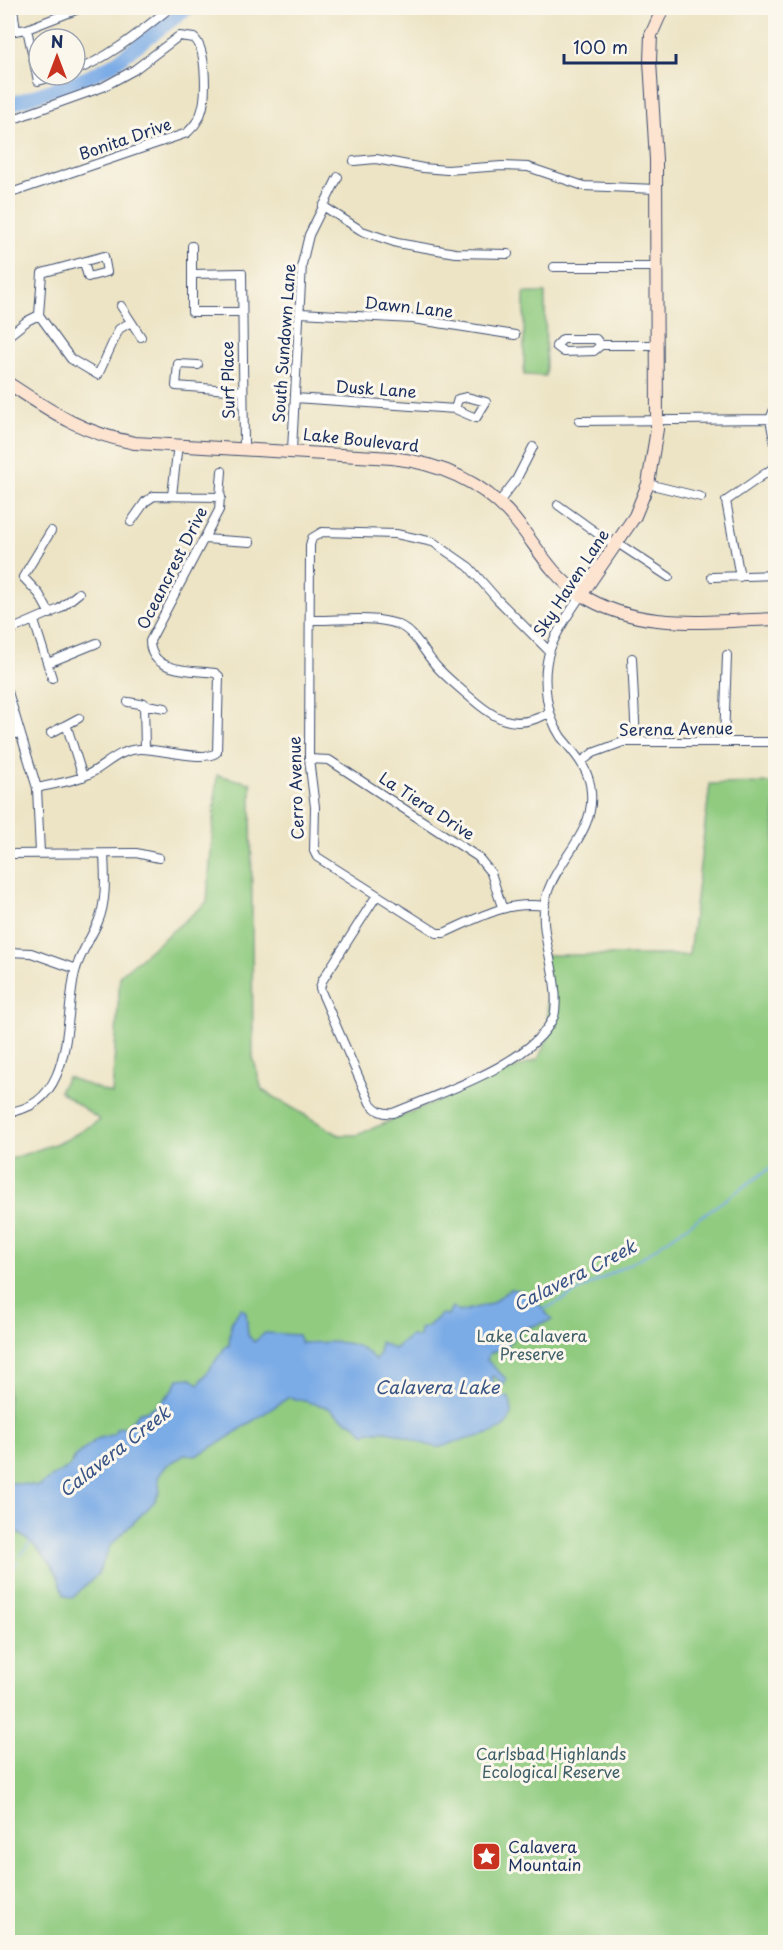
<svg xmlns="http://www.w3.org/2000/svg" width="783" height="1950" font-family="'Playpen Sans',sans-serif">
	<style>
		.green { fill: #90cb80; stroke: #567d6f; stroke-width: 1.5 }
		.water { fill: #7bace6; stroke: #4b6ea2; stroke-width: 1.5 }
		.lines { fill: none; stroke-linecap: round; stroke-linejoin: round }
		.stream { stroke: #7bace6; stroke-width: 2 }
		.river { stroke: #7bace6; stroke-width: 14 }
		.street-casing { stroke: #3a4a6d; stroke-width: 10 }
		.secondary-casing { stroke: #3a4a6d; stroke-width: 14 }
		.street { stroke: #fff; stroke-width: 8 }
		.secondary { stroke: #fde4d1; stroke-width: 12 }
		.labels { text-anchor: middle; stroke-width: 6; stroke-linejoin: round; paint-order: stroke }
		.street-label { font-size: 16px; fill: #1b2f5e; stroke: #fbf7ec }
		.park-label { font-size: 16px; fill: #3e5e68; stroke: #fbf7ec }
		.poi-label { font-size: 16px; fill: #1b2f5e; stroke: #fbf7ec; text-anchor: start }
		.water-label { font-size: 18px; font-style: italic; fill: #385487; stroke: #fbf7ec }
	</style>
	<rect width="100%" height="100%" fill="#fbf7ec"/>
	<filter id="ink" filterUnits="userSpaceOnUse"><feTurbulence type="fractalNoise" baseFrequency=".0167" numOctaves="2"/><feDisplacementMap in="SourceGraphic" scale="12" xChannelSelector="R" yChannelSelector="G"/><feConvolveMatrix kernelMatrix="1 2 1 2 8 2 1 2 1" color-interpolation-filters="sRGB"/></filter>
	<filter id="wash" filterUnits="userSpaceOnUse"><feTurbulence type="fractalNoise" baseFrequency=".008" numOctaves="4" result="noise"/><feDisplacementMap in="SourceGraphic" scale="24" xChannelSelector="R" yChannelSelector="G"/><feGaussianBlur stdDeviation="1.35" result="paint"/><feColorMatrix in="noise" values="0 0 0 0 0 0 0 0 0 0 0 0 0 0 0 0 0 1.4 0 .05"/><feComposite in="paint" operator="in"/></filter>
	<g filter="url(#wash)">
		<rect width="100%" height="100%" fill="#ede4c5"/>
		<path class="green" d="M524,293H545L546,376L524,375Z
			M217,775L251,783L253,1057L262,1090L339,1135H357L538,1059L549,1036L544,955H689L710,784L775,783V1942H8V1160L66,1140L100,1120L59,1091L67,1077L112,1094L120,975L207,902Z"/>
		<path class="water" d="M511,1289C532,1290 540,1306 552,1320L520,1330L507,1346L489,1354L487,1360L506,1379L504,1385L494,1376L491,1377L498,1392L503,1397L508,1396C524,1432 483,1436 458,1441C451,1443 444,1448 436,1447C413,1443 389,1423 365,1434L355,1424L345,1420L327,1407L289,1397L221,1442L196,1456L186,1454L167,1465L158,1477L160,1492L154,1502L110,1546L98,1574L72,1598L64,1595C58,1565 32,1540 8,1526V1482L38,1486L69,1467L76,1456L97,1439L114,1434L117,1428L126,1427L140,1412C154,1411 174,1393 178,1379L190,1378L199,1384L226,1346H229L231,1323L241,1308L246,1312L248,1335L254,1342L265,1333L298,1335L301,1343C329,1343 356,1336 375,1360L379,1354L380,1342L394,1349L410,1336L419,1337L420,1329L427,1327L442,1314L448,1315L452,1307L460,1312L490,1304Z"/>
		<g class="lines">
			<path class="stream" d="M541,1311L646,1255L776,1164
				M21,1555L31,1541
				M8,1577L17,1562"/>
			<path class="river" d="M8,105L88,77L113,64L188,8"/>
		</g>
	</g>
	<g filter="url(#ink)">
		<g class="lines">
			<defs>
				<path id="street" d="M13,8L16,31
					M27,29L38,81L61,75
					M8,32L27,29L81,8
					M75,71C112,56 139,32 170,8
					M8,121L103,87L134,70L179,36L194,38C207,49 207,97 201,113C199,121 193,127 187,133L8,194
					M354,161L376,159L423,168L447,170L502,166L528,167L584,186L656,189
					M323,206L362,231L397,243L455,253L508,254
					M192,246V312H242
					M554,267H657
					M192,274L242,273L244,447
					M121,306L141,337
					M300,313L413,319L515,335
					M39,315L42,273L104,256L107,272L88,277L84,262
					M39,315L71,359L98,375L119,329L131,322
					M8,336L27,321L39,315
					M601,345L596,339H563L556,346L564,352L594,351L601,345H657
					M198,365L178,364L176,386L242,391
					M295,398L455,409L476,418L486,402L467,397L458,399L455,409
					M776,405L770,419L776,451
					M579,421L776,419
					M292,450L302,264L309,235L338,177
					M648,484L701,497
					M172,495L178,444
					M499,502L516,480L533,447
					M558,505L615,546
					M131,522L145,502L154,496L221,497
					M204,539L250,542
					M616,542L669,577
					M712,577L776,575
					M740,577L726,501L776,466
					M50,614L39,594L23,577L51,531
					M310,620C336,621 372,615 397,624C416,632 424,653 437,667C445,676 455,684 464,692C493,717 511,733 549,713
					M34,621L52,678
					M8,631L59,609L79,593
					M632,658L636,742
					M48,663L97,643
					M8,692L37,788L40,853
					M128,702L165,708
					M144,703L145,749
					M67,727L83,777
					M51,733L79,718
					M8,737L20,732
					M724,742L727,655
					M309,759L329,760L478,857L491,873L502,907
					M581,762L593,753L623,742H776
					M37,788C53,784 72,782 87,775C106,766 117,750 140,749C156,748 207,763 217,752L219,676L215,673C191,670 150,673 150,641L219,510L222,471
					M8,854L136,853L159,858
					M377,895L322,981L320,989L370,1103C377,1111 382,1114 393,1113C437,1094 534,1064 554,1016C556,1010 556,996 555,989C553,959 537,924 547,894C558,858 595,833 591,792C590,769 574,753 561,737C553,725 549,712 547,699C540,651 557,633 581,595
					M545,906C505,901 480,917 444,933H437L317,857L314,851L315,807L309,759L310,545L312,538L322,532L396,534L433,542L469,567L497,599L548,650
					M8,952L31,953L76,969
					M8,1112C75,1105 64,1019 75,972C79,955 91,938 98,922C107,901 105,876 104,854"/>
				<path id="secondary" d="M8,383C52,412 81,433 135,443L392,458C446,464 491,486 523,530C541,554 555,578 580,594C639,632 709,621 776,619
					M581,595L635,516L648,484L657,429L656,160L650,61L651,35L663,8"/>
			</defs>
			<use href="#street" class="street-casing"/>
			<use href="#secondary" class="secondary-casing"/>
			<use href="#street" class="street"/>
			<use href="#secondary" class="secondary"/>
		</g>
	</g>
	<defs>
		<symbol id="sight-square" viewBox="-11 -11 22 22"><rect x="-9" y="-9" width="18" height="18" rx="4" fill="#c8321e" stroke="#fbf7ec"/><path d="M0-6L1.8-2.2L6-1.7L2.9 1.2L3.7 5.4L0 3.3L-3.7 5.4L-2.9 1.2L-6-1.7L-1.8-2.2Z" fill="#fff"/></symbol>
	</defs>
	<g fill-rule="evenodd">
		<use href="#sight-square" x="470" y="1840" width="33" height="33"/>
	</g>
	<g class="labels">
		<g class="street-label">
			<text transform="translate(125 139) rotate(-19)" y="6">Bonita Drive</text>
			<text transform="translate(409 307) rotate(6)" y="6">Dawn Lane</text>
			<text transform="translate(284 343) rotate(-86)" y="6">South Sundown Lane</text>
			<text transform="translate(228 380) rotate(-91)" y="6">Surf Place</text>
			<text transform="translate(376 389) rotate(4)" y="6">Dusk Lane</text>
			<text transform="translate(361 440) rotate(6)" y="6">Lake Boulevard</text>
			<text transform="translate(172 568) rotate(-63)" y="6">Oceancrest Drive</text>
			<text transform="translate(571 583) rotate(-57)" y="6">Sky Haven Lane</text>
			<text transform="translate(676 729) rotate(-1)" y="6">Serena Avenue</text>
			<text transform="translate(296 788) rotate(-92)" y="6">Cerro Avenue</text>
			<text transform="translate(427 806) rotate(33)" y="6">La Tiera Drive</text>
		</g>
		<g class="park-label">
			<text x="532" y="1342">Lake Calavera<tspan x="532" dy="18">Preserve</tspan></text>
			<text x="551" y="1760">Carlsbad Highlands<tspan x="551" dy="18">Ecological Reserve</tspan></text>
		</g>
		<g class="poi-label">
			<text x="508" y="1853">Calavera<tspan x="508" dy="18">Mountain</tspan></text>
		</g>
		<g class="water-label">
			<text transform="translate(575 1276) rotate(-27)" y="6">Calavera Creek</text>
			<text x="437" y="1394">Calavera Lake</text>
			<text transform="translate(115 1452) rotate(-38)" y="6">Calavera Creek</text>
		</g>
	</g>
	<rect width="783" height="1950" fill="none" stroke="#fbf7ec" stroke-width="30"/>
	<g transform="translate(57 57)"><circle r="28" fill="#fbf7ec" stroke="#a1a7b3" stroke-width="1.5"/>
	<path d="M0-4.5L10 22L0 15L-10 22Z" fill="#c8321e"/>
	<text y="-9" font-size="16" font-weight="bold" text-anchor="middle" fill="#1b2f5e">N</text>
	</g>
	<path d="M564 54v9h112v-9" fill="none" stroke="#1b2f5e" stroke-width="3"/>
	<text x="573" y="54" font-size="18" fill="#1b2f5e" stroke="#fbf7ec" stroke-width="4.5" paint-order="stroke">100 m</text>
</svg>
